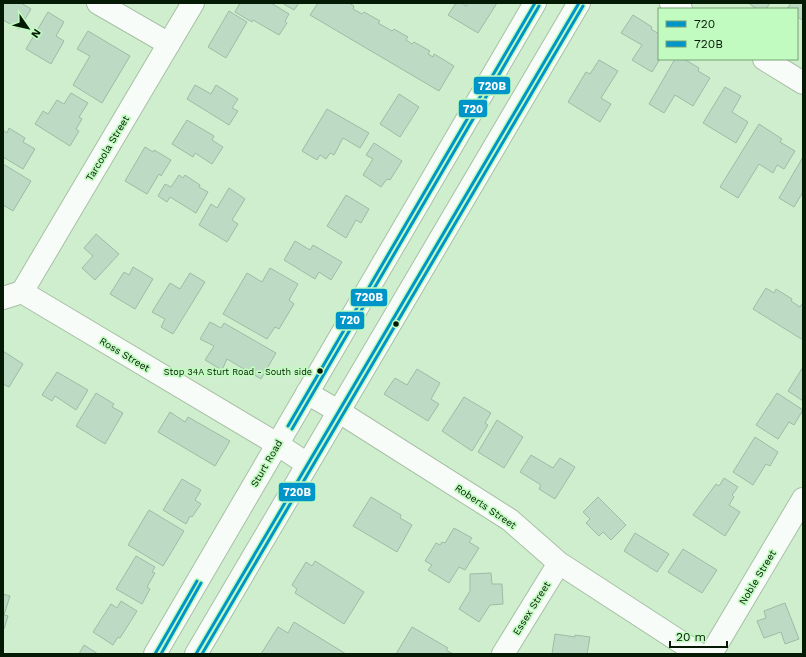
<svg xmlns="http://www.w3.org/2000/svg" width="806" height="657" font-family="'Work Sans',sans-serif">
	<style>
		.building { fill: #bcdac4; stroke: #9dbca6 }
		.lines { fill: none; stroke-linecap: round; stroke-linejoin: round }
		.minor-casing { stroke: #a8c0a6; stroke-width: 24 }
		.major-casing { stroke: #a8c0a6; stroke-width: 24 }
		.minor { stroke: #f8fcf8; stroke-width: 22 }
		.major { stroke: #f8fcf8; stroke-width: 22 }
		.bus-1-casing { stroke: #c1fbc0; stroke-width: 6 }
		.bus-2-casing { stroke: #c1fbc0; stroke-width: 6 }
		.bus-1 { stroke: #0095c8; stroke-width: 3 }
		.bus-2 { stroke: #0095c8; stroke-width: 3 }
		.bus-dot { fill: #051a05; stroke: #c1fbc0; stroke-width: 1.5 }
		.labels { text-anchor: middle; stroke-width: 3.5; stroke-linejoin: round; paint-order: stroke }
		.bus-label { font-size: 9px; fill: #051a05; stroke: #c1fbc0; text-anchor: end }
		.street-label { font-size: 10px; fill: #051a05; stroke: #c1fbc0 }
		.line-badge { stroke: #c1fbc0; stroke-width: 1.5 }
		.badge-label { font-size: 11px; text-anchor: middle; font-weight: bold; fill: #fff }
	</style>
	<rect width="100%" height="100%" fill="#ceeecd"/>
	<path class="building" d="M3,3H21L31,9L19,29L3,20Z
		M240,3H271L289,14L285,21L287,23L279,35L253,20L252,22L235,12Z
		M282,3H299L294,10Z
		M318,3H349L354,6L353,9L362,14L364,12L380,21L378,23L392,31L394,29L408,37L406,40L412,44L414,42L430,51L428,54L433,57L434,54L454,66L439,91L310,15Z
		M456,3H462L466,6L468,3H497L478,33L448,15Z
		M748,3H770L766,9H757Z
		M791,3H803V20L797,17V9H787Z
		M229,11L247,22L226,58L208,47Z
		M48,12L64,22L56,36L64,41L51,64L26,49Z
		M633,15L652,27L651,29L659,34V59H660L652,72L632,60L642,45L621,33Z
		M88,31L130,56L102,103L73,85L90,56L77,49Z
		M675,59H684L699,68L698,71L710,78L693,106L675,95L664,113L649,104Z
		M599,60L618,71L601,98L611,104L600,122L568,102L586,72L590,74Z
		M195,85L211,94L216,85L238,99L232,108L238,111L229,125L187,99Z
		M725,87L741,96L732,112L748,122L736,143L703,123Z
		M71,93L88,103L79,117L82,119L76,129L79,131L70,146L35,124L43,111L48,114L57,100L64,104Z
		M399,94L419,107L400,137L380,124Z
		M327,109L369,133L360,148L343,138L334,155L330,153L326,159L320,155L317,160L302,151Z
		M187,120L214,136L212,140L223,147L212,164L195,153L193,157L172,144Z
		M759,124L782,139L780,142L795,151L784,169L777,165L773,173L759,164L738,198L720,187Z
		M9,128L25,138L23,142L35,149L23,169L3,157V130L7,133Z
		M374,143L402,161L390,180L387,179L381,187L363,175L373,159L366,155Z
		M145,147L153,152L154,150L171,160L161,176L159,174L147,194L125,181Z
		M803,157V192L794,207L779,198Z
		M3,164L31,181L13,211L3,205Z
		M179,175L183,178L185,175L200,185L199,187L208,192L196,213L170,197L167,202L158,196L165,184L171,187Z
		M229,188L245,199L232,220L238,224L227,242L199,225L211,204L217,208Z
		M346,195L369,209L361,223L356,220L346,238L327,226Z
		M96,234L119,254L95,280L82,268L93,256L84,248Z
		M295,241L310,250L313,245L342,262L331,280L319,272L315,279L284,260Z
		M133,267L153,279L135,309L110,294L124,272L129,275Z
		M270,268L298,284L289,300L294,304L279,329L275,327L267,339L223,314L247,273L262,282Z
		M190,273L205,282L173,334L161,327L165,319L152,312L170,283L180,289Z
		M766,288L774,293L776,289L792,299L791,301L800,307L802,304L803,305V340L753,309Z
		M210,322L221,328L224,323L276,353L261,379L227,359L222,370L205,360L214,346L200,339Z
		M3,351L23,364L9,387L3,384Z
		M803,367V401L788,391Z
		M417,369L440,383L431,399L439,404L428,421L384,394L395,378L407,385Z
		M57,372L88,390L76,410L55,396L52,401L42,395Z
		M96,393L114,404L112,407L123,413L105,444L76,426Z
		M777,393L803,410L794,425L789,422L778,439L756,425Z
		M464,397L491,413L485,423L488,425L472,451L442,431Z
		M170,412L185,422L188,417L230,441L215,466L158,432Z
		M497,420L523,437L504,468L478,452Z
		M755,437L778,452L770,466L766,464L753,485L733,472Z
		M531,455L553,468L560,458L575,467L555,499L539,489L541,485L520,472Z
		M724,478L738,487L732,495L734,497L729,505L740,512L725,536L693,515L716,484L719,486Z
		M182,479L201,490L195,500L201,504L192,517L190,516L186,524L163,510Z
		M371,497L401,515L400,518L412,525L397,552L353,526Z
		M598,497L626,525L611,540L603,532L599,536L586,523L590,519L583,512Z
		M149,510L184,531L163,566L128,545Z
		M454,528L472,538L469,542L479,548L465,570L459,567L449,583L428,570L432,565L425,561L436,543L440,545L442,542L445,543Z
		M635,533L669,554L657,572L624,551Z
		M683,549L717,570L702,593L668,572Z
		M136,556L155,567L152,572L155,573L147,587L150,589L142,604L116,589Z
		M315,561L364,592L344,624L295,593L297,589L292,585L306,562L312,566Z
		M491,573L492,584H502L503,604L490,605L479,622L459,609L470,591V574Z
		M3,594L10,596L4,615L8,616L4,629L3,628Z
		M121,601L137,611L120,638L118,637L113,645L93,632L111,604L117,608Z
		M785,603L799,639L785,644L781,632L764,638L757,621L766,618L764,611Z
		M294,622L346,654H261L278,627L288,633Z
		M412,627L448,648L446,650L453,654H396Z
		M555,634L575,637V635L590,637L587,654H552Z
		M84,645L98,654H79Z"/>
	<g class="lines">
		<defs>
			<path id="minor" d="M98,3L169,44
				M671,3L681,9
				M764,59L803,83
				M22,292L193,3
				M3,298L22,292L277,444L307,464
				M307,393L338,411L510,520L559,563L699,654
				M503,654L559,563
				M711,654L803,499"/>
			<path id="major" d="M155,654L535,3
				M196,654L579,3"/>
		</defs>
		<use href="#minor" class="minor-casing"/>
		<use href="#major" class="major-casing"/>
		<use href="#minor" class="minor"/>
		<use href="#major" class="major"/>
		<defs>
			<path id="bus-1" d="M288,426L535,3
				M155,654L197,581
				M196,654L579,3"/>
			<path id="bus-2" d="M292,429L539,6
				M161,654L201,583
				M202,654L583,6"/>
		</defs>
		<use href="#bus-1" class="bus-1-casing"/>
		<use href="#bus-2" class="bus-2-casing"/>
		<use href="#bus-1" class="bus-1"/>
		<use href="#bus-2" class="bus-2"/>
	</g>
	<g class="bus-dot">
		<circle cx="396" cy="324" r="3.5"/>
		<circle cx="320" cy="371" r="3.5"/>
	</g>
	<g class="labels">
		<g class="bus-label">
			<text x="312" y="375">Stop 34A Sturt Road - South side</text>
		</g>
		<g class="street-label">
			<text transform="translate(107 148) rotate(-59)" y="4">Tarcoola Street</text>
			<text transform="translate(125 354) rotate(31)" y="4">Ross Street</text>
			<text transform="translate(266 463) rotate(-60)" y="4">Sturt Road</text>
			<text transform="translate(486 506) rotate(34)" y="4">Roberts Street</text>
			<text transform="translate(757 577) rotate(-59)" y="4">Noble Street</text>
			<text transform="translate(531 608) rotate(-58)" y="4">Essex Street</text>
		</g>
	</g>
	<g class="line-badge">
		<rect x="473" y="76" width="38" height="19" rx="4" fill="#0095c8"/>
		<rect x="458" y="99" width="30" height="19" rx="4" fill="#0095c8"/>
		<rect x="350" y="288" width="38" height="19" rx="4" fill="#0095c8"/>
		<rect x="335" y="311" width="30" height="19" rx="4" fill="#0095c8"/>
		<rect x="278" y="482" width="38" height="20" rx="4" fill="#0095c8"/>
	</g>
	<g class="badge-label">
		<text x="492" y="90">720B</text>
		<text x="473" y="113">720</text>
		<text x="369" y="301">720B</text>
		<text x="350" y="324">720</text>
		<text x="297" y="496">720B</text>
	</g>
	<rect width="806" height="657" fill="none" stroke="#051a05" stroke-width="8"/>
	<rect x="658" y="8" width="140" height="52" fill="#c1fbc0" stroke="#76a175"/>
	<rect x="666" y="21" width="20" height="6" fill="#0095c8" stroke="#76a175"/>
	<text x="694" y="28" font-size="12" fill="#051a05">720</text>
	<rect x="666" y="41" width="20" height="6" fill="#0095c8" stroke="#76a175"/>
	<text x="694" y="48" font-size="12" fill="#051a05">720B</text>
	<g transform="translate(28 28) rotate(124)" stroke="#c1fbc0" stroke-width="3" paint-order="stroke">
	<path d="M0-3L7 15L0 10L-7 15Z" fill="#051a05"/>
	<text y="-6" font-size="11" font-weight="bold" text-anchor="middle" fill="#051a05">N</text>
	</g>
	<path d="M670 641v6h57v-6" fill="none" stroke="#051a05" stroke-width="2"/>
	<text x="676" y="641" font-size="12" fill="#051a05" stroke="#c1fbc0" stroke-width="3" paint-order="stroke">20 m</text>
</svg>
